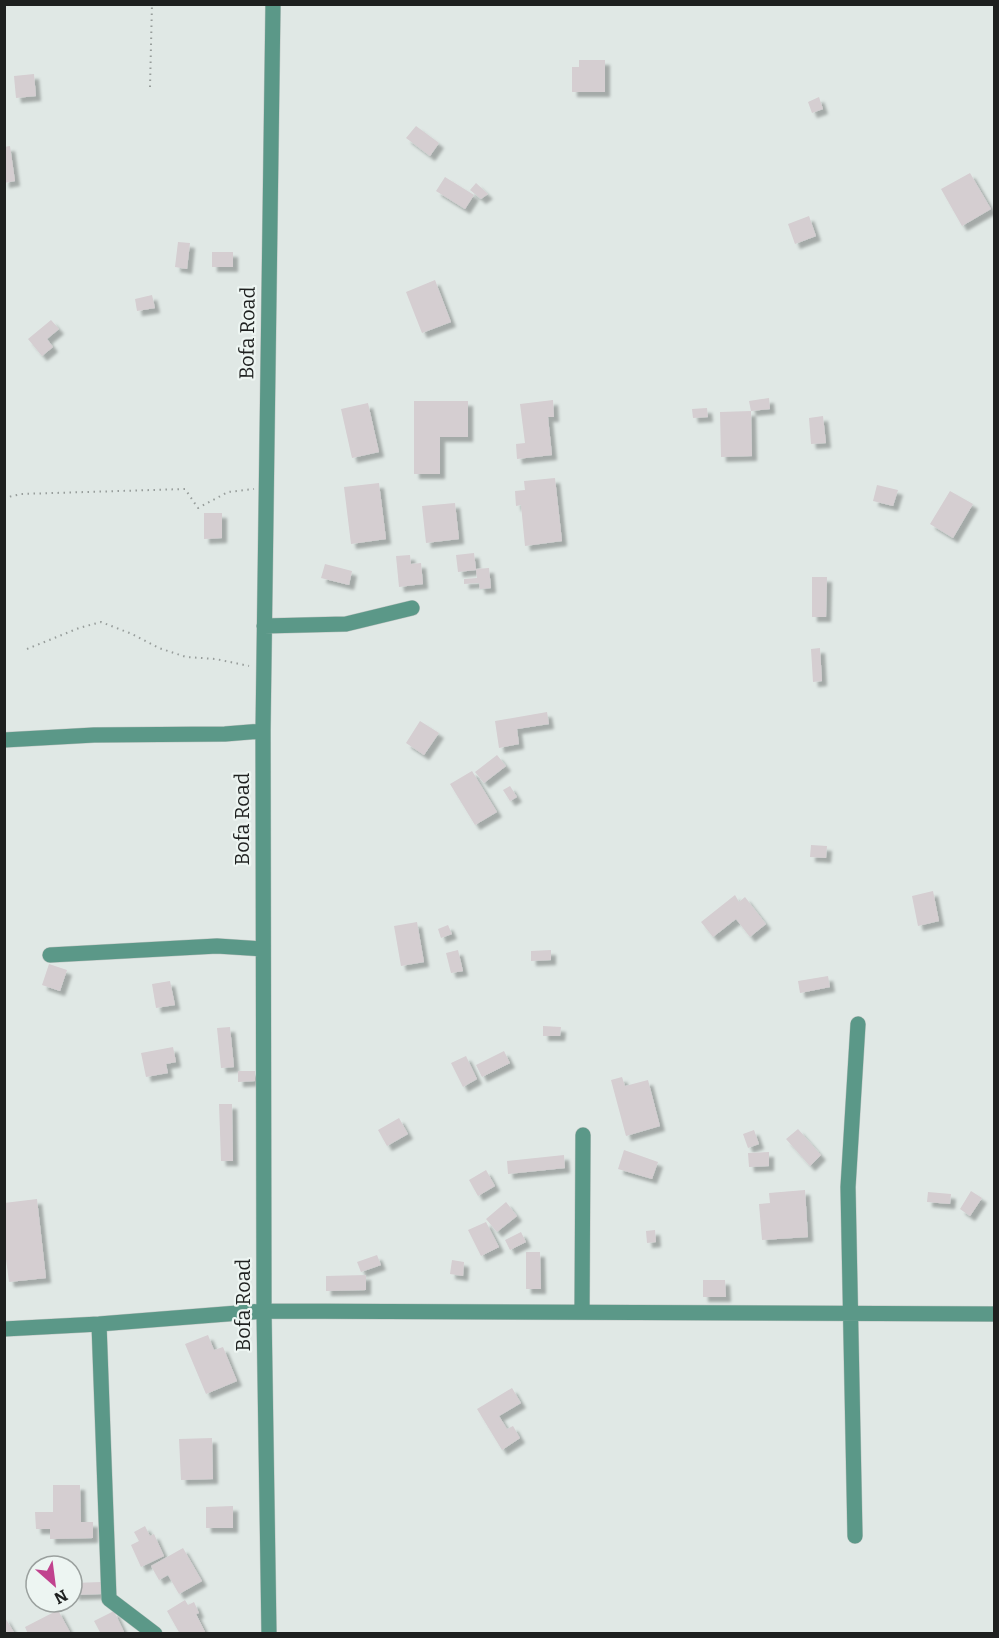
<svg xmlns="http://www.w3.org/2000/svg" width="999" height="1638" font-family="Bitter,serif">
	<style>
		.building { fill: #d5ced1; filter: url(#shadow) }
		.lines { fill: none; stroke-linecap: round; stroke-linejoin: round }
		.minor-casing { stroke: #bdc4c1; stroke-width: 16 }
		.path { stroke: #979d9b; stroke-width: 2; stroke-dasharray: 1.5 4.5; stroke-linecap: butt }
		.minor { stroke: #5b9888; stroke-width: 15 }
		.labels { text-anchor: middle; stroke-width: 4.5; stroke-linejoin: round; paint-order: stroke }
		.street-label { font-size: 20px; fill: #1e201f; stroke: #edf5f2 }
	</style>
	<defs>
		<filter id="shadow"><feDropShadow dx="5" dy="5" stdDeviation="1.5" flood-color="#0004"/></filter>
	</defs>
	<rect width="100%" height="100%" fill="#e0e8e5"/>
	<path class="building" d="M579,60H605V92H572V67H579Z
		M34,74L36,96L16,98L14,76Z
		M819,97L823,109L812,113L808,102Z
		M416,126L439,143L430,156L406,138Z
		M10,146L15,181L4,183V147Z
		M970,173L991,209L962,226L941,189Z
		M445,177L474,195L465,209L436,191Z
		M476,183L488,194L481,199L470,190Z
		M809,216L816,236L795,244L788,224Z
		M178,242L190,243L187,269L175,267Z
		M212,252H233V267H212Z
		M435,280L451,322L422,333L406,292Z
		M152,295L155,308L137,311L135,299Z
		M51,320L59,329L47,339L53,347L42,356L28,339Z
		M769,398L770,409L751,411L749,401Z
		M553,400L554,417H548L552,455L517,459L516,444L525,443L520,404Z
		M414,401H468V437H440V474H414Z
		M368,403L379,452L352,458L341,409Z
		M707,408L708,417L693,418L692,409Z
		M751,411L752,456L721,457L720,412Z
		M823,416L826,443L811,444L809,418Z
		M555,478L562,541L525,546L521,505L516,506L515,491L525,490L524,481Z
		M379,483L386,539L351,544L344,487Z
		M877,485L898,490L893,506L873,501Z
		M950,491L973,504L953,538L930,524Z
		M455,503L459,539L426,543L422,506Z
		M204,513H222V538L204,539Z
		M474,553L476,569L489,568L491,588L480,589L479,583L464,584V579L477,578L476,570L458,572L456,555Z
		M410,555L411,564L421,563L423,584L399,587L396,556Z
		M325,564L352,571L349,585L321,578Z
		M812,577H827L826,617H812Z
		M820,648L822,681L813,682L811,649Z
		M547,712L549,724L517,729L519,744L499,748L495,721Z
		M420,721L439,733L424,755L406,743Z
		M497,755L506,766L484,783L475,772Z
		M472,771L497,812L475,825L450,784Z
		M510,786L517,797L510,801L503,790Z
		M811,845L827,846L826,858L810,857Z
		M933,891L939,921L918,926L912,896Z
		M735,895L739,902L745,897L766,924L750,937L736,919L713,937L701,922Z
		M417,922L424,962L401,966L394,926Z
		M448,925L452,934L441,938L438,929Z
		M458,950L463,971L451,973L446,953Z
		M551,950V960L531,961V951Z
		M49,964L67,970L60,991L42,985Z
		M828,976L830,987L800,993L798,981Z
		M170,981L175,1005L156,1008L152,984Z
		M543,1026L561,1027L560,1036H543Z
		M230,1027L234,1067L221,1068L217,1028Z
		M173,1047L176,1062L166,1064L168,1073L146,1077L141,1053Z
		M504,1051L510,1063L482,1077L476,1065Z
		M466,1056L477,1079L463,1087L451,1063Z
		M238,1071H255V1081L238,1082Z
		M622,1077L625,1086L648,1080L660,1126L626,1136L611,1080Z
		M219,1104H232L233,1161H221Z
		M399,1118L408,1134L387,1146L378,1130Z
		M798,1129L821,1155L810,1166L786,1139Z
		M754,1130L759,1144L748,1148L743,1134Z
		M624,1150L658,1162L652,1179L618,1169Z
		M769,1152V1166L749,1167L748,1153Z
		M564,1155L565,1168L508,1174L507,1161Z
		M486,1170L495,1186L478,1196L469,1180Z
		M805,1190L808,1237L762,1240L759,1204L770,1203L769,1193Z
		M971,1191L982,1198L970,1216L960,1209Z
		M928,1192L951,1194L950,1204L927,1202Z
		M37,1199L46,1278L9,1282L4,1244V1203Z
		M506,1202L517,1216L497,1232L486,1219Z
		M486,1222L499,1247L481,1256L468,1230Z
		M655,1230L656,1242L647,1243L646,1231Z
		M521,1232L526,1242L510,1250L505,1240Z
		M526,1252H540L541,1289H526Z
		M377,1255L381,1265L361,1272L357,1262Z
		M452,1260L464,1262L463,1276L450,1274Z
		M366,1275V1290L326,1291V1276Z
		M703,1280H725L726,1297H703Z
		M208,1335L214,1350L223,1347L237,1381L206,1394L185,1344Z
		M512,1388L521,1403L499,1416L507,1429L513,1426L520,1438L502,1450L477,1409Z
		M212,1438L213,1479L181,1480L179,1439Z
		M53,1485H80L81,1522H93V1538L50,1539V1529H36L35,1512H53Z
		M233,1506V1528H206V1507Z
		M145,1526L150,1536L154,1534L164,1556L141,1567L131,1545L139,1541L134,1532Z
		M183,1548L202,1581L179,1594L168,1575L159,1580L151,1566Z
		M101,1582V1594L74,1595V1583Z
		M185,1600L188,1605L194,1602L199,1613L196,1614L205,1632L202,1634H180L167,1611Z
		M58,1610L71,1634H28L25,1627Z
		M114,1611L125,1634H101L94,1621Z
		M4,1616L15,1634H4Z"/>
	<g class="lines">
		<defs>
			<path id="minor" d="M264,626L346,624L412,608
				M4,740L94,735L225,734L263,731
				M50,955L217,946L263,949
				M582,1312L583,1135
				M99,1324L109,1599L155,1634
				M4,1329L99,1324L264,1311L994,1314
				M855,1536L848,1187L858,1024
				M269,1634L264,1311L263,731L273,4"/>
		</defs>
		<use href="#minor" class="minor-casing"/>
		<path class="path" d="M150,87L152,4
			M4,498L21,494L185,489L198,508L228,492L254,489
			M27,649L79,628L101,622L132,634L159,648L186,657L216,659L249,666"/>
		<use href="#minor" class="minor"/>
	</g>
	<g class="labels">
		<g class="street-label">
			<text transform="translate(247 333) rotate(-89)" y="7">Bofa Road</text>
			<text transform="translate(242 819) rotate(-90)" y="7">Bofa Road</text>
			<text transform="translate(243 1305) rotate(-90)" y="7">Bofa Road</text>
		</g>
	</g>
	<rect width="999" height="1638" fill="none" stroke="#1e201f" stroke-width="12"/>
	<g transform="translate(54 1584) rotate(152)"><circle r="28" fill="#edf5f2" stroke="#9aa09e" stroke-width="1.5"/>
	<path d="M0-4.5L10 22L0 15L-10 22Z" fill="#c1428e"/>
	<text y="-9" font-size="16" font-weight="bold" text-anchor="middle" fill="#1e201f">N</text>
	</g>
</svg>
